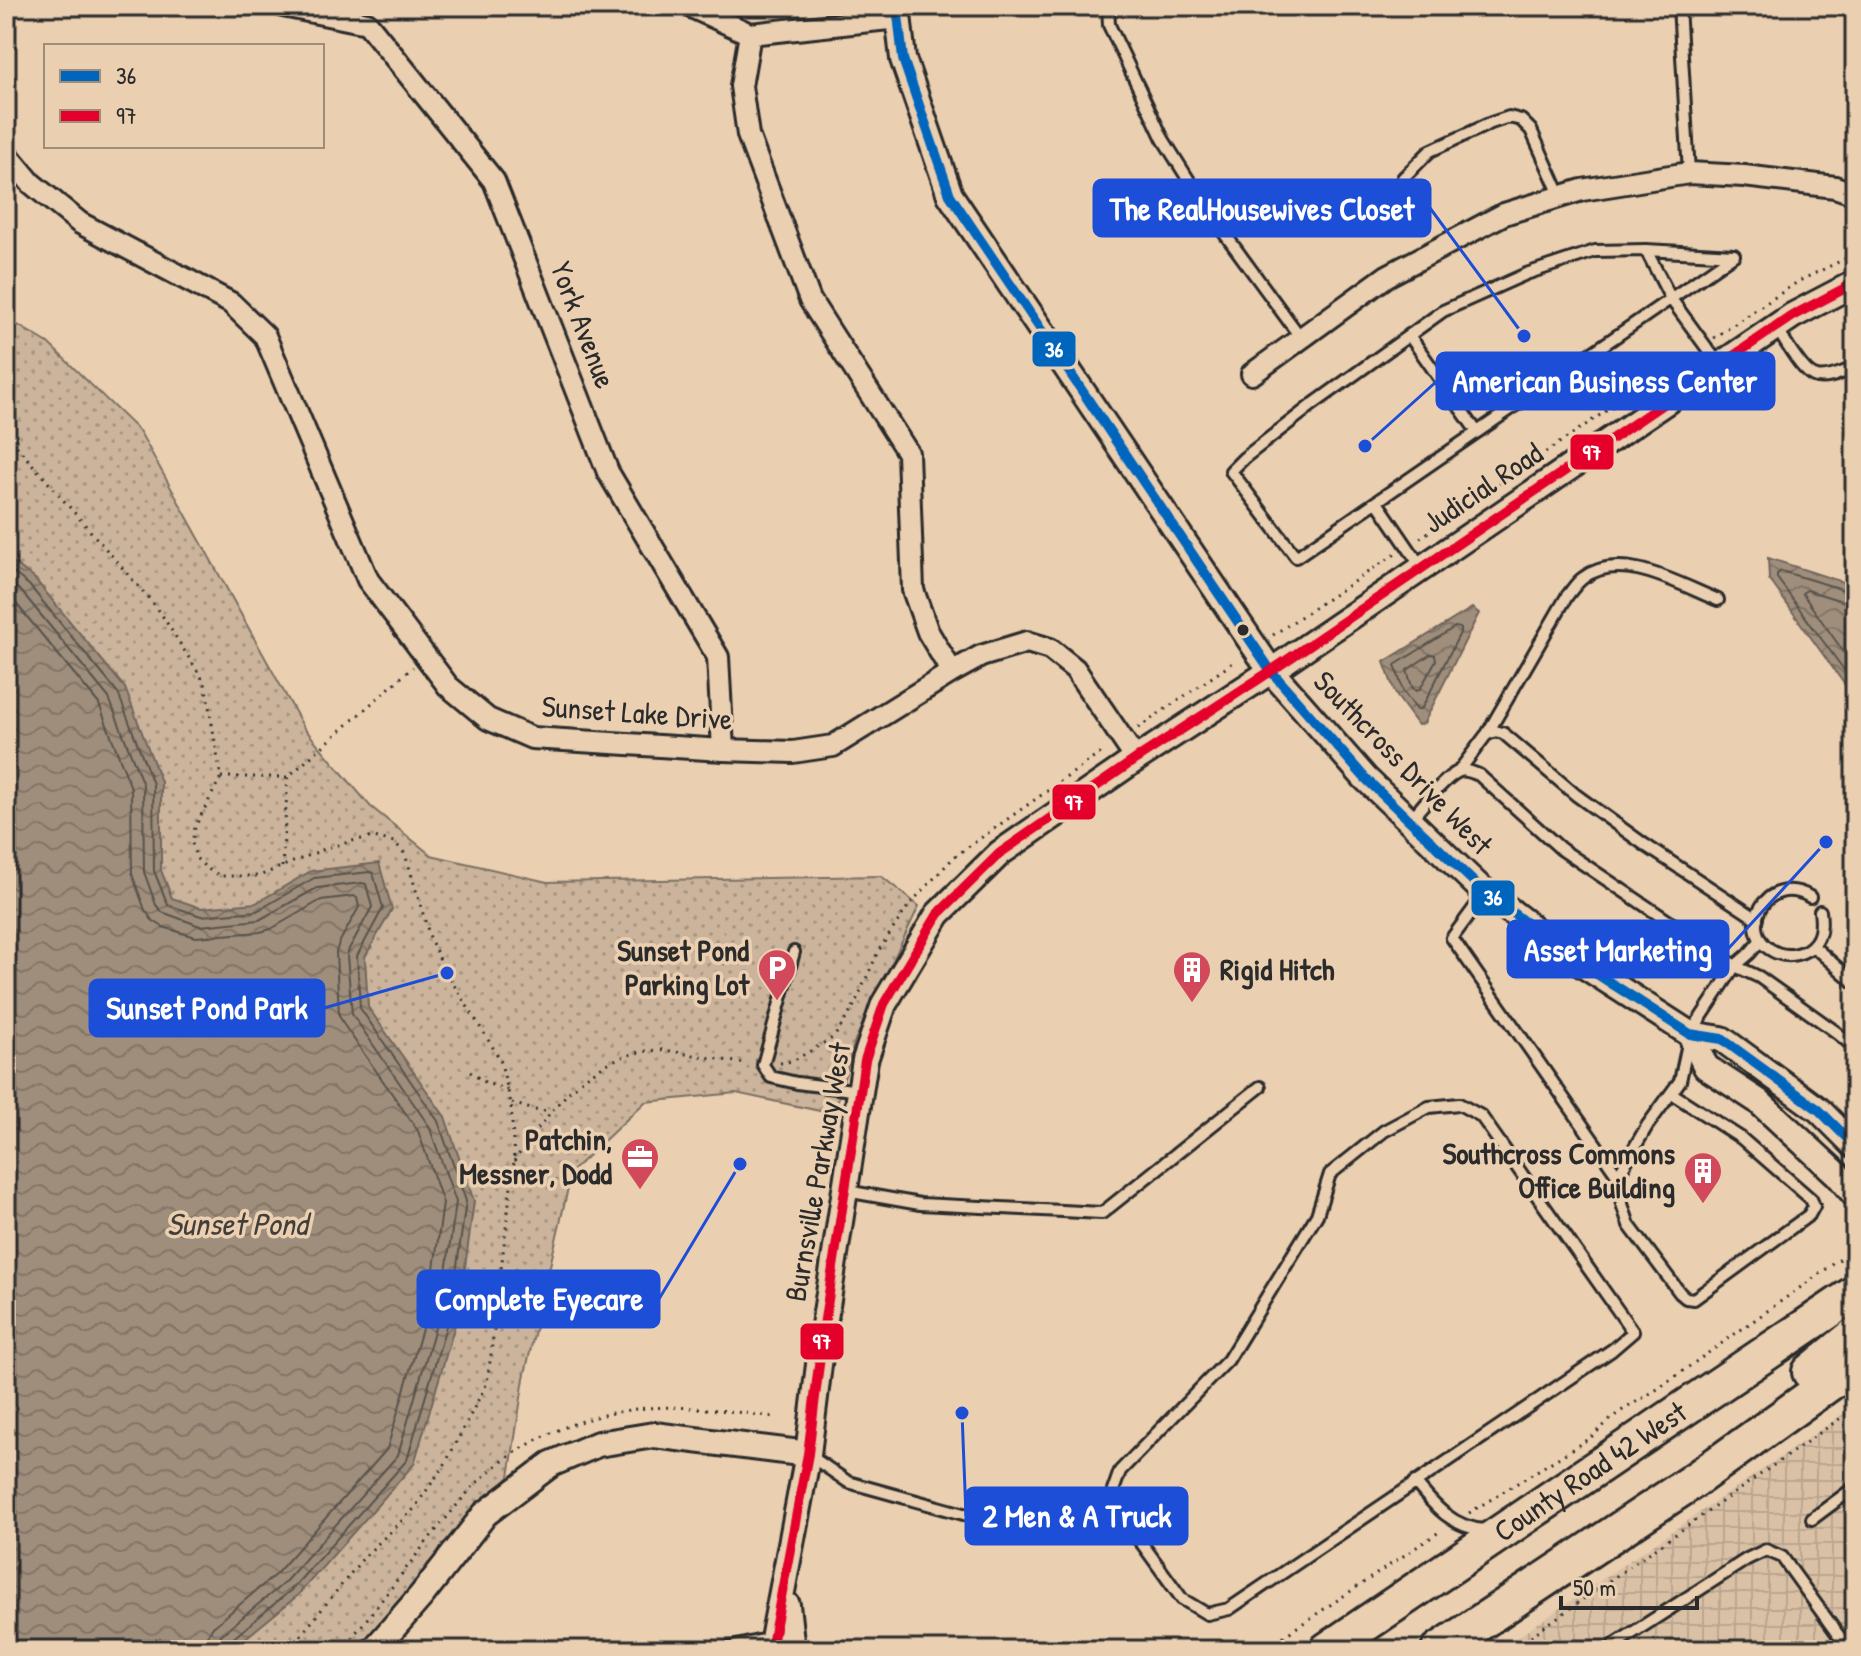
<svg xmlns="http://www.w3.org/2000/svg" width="1861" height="1656" font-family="'Patrick Hand',sans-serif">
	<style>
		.industrial { fill: url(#industrial-grid) }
		.grass { fill: url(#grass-dots); stroke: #7b7063; stroke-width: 2 }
		.water { fill: url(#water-waves); stroke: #71665c; stroke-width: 2 }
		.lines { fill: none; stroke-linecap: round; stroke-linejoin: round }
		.shore { stroke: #59534b; stroke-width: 2 }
		.service-casing { stroke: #2b2b2b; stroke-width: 16 }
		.minor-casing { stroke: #2b2b2b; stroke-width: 26 }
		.tertiary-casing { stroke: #2b2b2b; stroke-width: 30 }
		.trunk-casing { stroke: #2b2b2b; stroke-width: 40 }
		.path { stroke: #2b2b2b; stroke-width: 3; stroke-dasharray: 2 6; stroke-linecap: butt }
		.service { stroke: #eacfb1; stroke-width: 10 }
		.minor { stroke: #eacfb1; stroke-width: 20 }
		.tertiary { stroke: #eacfb1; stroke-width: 24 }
		.trunk { stroke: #eacfb1; stroke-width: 34 }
		.bus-1-casing { stroke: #eacfb1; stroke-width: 16 }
		.bus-2-casing { stroke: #eacfb1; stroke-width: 16 }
		.bus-1 { stroke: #0065bd; stroke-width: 10 }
		.bus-2 { stroke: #e4002b; stroke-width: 10 }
		.bus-dot { fill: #2b2b2b; stroke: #eacfb1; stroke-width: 3 }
		.labels { text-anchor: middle; stroke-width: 7; stroke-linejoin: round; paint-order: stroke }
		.street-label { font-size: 30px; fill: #2b2b2b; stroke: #eacfb1 }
		.poi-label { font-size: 30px; font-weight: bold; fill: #2b2b2b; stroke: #eacfb1; text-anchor: end }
		.water-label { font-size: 32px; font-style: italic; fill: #423f3b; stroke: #eacfb1 }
		.leader { fill: none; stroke: #1d4ed8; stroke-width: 3 }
		.callout-dot { fill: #1d4ed8; stroke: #eacfb1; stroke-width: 3 }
		.callout { fill: #1d4ed8; stroke: #1d4ed8; stroke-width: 3 }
		.callout-label { font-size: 32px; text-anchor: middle; font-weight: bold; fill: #fff }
		.line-badge { stroke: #eacfb1; stroke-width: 3 }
		.badge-label { font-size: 22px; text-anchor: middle; font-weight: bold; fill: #fff }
	</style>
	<defs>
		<pattern id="industrial-grid" width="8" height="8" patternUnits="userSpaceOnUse" patternTransform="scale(2)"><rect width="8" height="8" fill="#dac1a6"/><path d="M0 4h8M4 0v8" fill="none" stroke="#bba68f"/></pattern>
		<pattern id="grass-dots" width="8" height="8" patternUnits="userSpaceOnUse" patternTransform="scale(2)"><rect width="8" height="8" fill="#cbb49b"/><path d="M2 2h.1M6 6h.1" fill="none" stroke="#a5937f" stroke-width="1.8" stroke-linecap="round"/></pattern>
		<pattern id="water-waves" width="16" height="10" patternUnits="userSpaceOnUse" patternTransform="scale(2)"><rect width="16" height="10" fill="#9f8e7c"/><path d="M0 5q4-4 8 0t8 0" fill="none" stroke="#827466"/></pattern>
	</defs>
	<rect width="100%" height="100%" fill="#eacfb1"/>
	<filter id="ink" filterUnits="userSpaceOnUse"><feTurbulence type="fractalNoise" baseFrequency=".0125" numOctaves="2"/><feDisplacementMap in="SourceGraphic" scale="16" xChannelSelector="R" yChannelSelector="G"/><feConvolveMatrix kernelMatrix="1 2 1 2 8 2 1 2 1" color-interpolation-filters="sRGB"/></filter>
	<g filter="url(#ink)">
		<path class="industrial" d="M1855,1406V1650H1499Z"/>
		<path class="grass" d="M6,318L48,343L140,432L304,728L370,806L431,855L547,882L881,876L919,906L855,1040L834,1114L736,1093L645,1102L572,1171L524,1378L509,1477L450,1541L356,1650H6Z"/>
		<path class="water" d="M6,557L34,578L125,688L161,782V870L172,898L201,908L256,903L311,871L379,863L392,909L365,957L368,1007L445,1117L474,1201L459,1311L414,1464L297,1596L231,1650H6Z
			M1768,558L1855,586V699L1769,579Z
			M1472,608L1479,613L1424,723L1418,725L1396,695L1384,662Z"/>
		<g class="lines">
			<path class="shore" d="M6,567L29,585L118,693L153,784L154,871L168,905L201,916L257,911L314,878L370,872L373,873L383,908L357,956L360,1008L438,1121L466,1201L451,1309L407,1460L291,1590L230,1641L226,1650
				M6,580L22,592L109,698L143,785L144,872L156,905L162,912L200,926L259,920L317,888L362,883L366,884L372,907L349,949L347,956L352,1014L429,1126L456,1202L441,1307L398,1455L284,1583L221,1635L217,1641L216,1650
				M1855,593L1781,571L1777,574V578L1855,685
				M6,595L14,601L99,704L131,788L132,874L145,910L152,920L163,927L196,937L260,932L271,929L321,900L354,896L357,898L359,907L339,943L336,952L339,1015L344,1025L418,1131L443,1203L429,1305L387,1449L276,1574L213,1627L206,1637L204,1650
				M1855,603H1848L1807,590L1802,593L1855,668
				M1455,627L1460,628V633L1422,708L1417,710L1403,691L1395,665Z
				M1431,654L1435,655L1436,660L1420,689L1416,691L1412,687L1407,670Z"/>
			<defs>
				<path id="service" d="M1108,6L1109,25L1163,139L1208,211L1301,338
					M1679,6L1689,173
					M1403,178L1430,151L1491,123L1509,117L1521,120L1531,130L1561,197
					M1646,250L1595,251L1526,274L1443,311L1312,405L1244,458L1231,471L1296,557L1734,255
					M1776,327C1784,339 1803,375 1817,377C1829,380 1844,371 1855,368
					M1409,335L1477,432
					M1720,366L1671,299L1646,250L1734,255
					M1377,502L1422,568
					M1487,734L1567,596C1572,590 1577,582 1583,578C1622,549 1680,585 1718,600
					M1459,771L1486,735L1495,731L1503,733L1576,795L1645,845L1757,919
					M1410,820C1421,808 1446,775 1460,771C1466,769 1473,773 1479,775L1561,849L1735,966L1749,954L1760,941
					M1486,892L1452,938L1618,1176L1647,1126L1680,1081L1690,1034L1735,966L1759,977L1836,1032L1855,1048
					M1810,897C1765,871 1733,935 1777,953C1788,957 1798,955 1807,950C1822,940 1822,926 1820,911
					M1813,946L1855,983
					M794,952L763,1065L771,1077L797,1083L860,1091
					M1618,1176L1622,1204L1629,1225L1680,1293L1686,1298L1694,1299L1809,1215L1814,1206L1811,1199L1741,1138L1671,1093
					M846,1191L920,1204L1102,1213L1260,1087
					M809,1455L848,1482L978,1518L1046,1520L1108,1505L1143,1545L1182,1599L1207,1614L1229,1609L1612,1350L1633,1332L1481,1116L1459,1104L1429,1107L1384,1131L1330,1174L1317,1215L1228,1360L1120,1471L1108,1505
					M1415,1482C1434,1506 1453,1528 1485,1530
					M1812,1519L1855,1487
					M719,1650L771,1638
					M1606,1650L1747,1559L1766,1550L1782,1557L1849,1650"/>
				<path id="minor" d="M283,6L367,23L494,181L608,472L718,657L723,750
					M689,6L750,34L898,18
					M750,34L741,86L748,135L810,300L908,453L913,590L928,632L952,672
					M6,153L31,183L80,223L231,303L265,336L368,580L448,686L488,719L532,738L723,750L793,752L833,746L952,672L981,656L1027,642L1050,649L1075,669L1136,759
					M1252,374L1387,276L1504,214L1582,190L1689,173L1744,176L1835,187L1855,194"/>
				<path id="tertiary" d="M897,6L903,59L950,195L1271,671L1365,778L1478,886L1566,954L1690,1034L1722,1039L1819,1110L1855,1146
					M1690,1034L1706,1067L1758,1101L1837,1174L1855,1195
					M787,1605L792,1650
					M374,1650L421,1596L485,1514L551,1464L598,1444L654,1435L808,1454
					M771,1650L808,1454L823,1332L865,1060L884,1004L938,914L1000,853L1136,759L1271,671L1792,316L1855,283"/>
				<g id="trunk">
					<path d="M1810,1372L1855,1335"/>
					<path id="s1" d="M1327,1650L1855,1293"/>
					<path d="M1439,1650L1696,1479L1855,1365"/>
				</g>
			</defs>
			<use href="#service" class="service-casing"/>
			<use href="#minor" class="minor-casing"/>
			<use href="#tertiary" class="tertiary-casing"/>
			<use href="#trunk" class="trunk-casing"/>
			<path class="path" d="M1714,338L1799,281L1855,254
				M6,434L158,609L205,683L221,777L195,827L192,843L196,858L206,868L220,876H259L327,848L356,840L374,837L394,842L403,851L408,863L431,941L446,972L500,1059L511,1103L514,1161L491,1354L487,1383L445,1464L413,1510L364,1557L289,1650
				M1420,538L1691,353
				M1273,635L1397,553
				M1138,728L1237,660
				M221,777H288
				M282,867L288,777L413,667
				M780,1063L793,1061L834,1037L852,1010L879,950L909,905L954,857L1105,750
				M470,1072L486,1083L508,1090
				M512,1103L534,1110L551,1111
				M514,1161C552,1109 590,1051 662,1050C670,1050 679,1053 687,1054C707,1057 728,1061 748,1064
				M1469,1513L1590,1438L1618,1413L1656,1390L1839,1260L1855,1245
				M341,1650C379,1607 411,1559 448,1516C462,1499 477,1480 495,1467C533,1437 581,1417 629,1410C677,1403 728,1411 776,1417
				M1263,1650L1442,1530
				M1511,1650L1855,1408"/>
			<use href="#service" class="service"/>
			<use href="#minor" class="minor"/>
			<use href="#tertiary" class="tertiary"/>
			<use href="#trunk" class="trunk"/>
			<defs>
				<path id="bus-1" d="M897,6L903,59L950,195L1271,671L1365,778L1478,886L1566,954L1690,1034L1722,1039L1819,1110L1855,1146"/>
				<path id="bus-2" d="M771,1650L808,1454L823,1332L865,1060L884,1004L938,914L1000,853L1136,759L1271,671L1792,316L1855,283"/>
			</defs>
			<use href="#bus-1" class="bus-1-casing"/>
			<use href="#bus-2" class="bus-2-casing"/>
			<use href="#bus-1" class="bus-1"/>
			<use href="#bus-2" class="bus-2"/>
		</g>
	</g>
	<defs>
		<symbol id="parking-pin" viewBox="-11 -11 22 30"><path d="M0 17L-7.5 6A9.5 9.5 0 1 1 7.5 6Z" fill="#d1495b" stroke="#eacfb1"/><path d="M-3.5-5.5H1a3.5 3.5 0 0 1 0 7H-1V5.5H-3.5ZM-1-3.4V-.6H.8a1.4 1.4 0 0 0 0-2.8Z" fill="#fff"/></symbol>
		<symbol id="building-pin" viewBox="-11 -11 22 30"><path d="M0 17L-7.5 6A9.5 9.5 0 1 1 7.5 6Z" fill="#d1495b" stroke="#eacfb1"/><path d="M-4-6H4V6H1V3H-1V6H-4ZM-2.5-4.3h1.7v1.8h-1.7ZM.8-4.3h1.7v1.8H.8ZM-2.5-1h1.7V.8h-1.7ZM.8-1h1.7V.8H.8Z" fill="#fff"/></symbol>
		<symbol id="office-pin" viewBox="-11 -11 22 30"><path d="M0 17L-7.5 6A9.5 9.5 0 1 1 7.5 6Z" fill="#d1495b" stroke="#eacfb1"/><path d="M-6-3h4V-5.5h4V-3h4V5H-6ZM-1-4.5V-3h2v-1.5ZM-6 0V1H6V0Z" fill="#fff"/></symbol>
	</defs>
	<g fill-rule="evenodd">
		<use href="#parking-pin" x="755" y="946" width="44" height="60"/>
		<use href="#building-pin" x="1170" y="948" width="44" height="60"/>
		<use href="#office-pin" x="618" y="1135" width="44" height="60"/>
		<use href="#building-pin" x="1681" y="1149" width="44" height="60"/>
	</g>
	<circle class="bus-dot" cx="1243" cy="630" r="7"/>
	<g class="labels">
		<g class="street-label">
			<text transform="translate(583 325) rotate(69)" y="10">York Avenue</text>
			<text transform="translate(1483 488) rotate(-34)" y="10">Judicial Road</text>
			<text transform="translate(637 713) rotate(4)" y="10">Sunset Lake Drive</text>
			<text transform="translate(1403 763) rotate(46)" y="10">Southcross Drive West</text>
			<text transform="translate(818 1172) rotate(-80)" y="10">Burnsville Parkway West</text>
			<text dy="10" stroke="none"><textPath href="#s1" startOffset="318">County Road 42 West</textPath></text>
		</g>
		<g class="poi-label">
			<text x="749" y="961">Sunset Pond<tspan x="749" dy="34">Parking Lot</tspan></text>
			<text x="1220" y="980" text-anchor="start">Rigid Hitch</text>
			<text x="612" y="1150">Patchin,<tspan x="612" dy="34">Messner, Dodd</tspan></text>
			<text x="1675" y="1164">Southcross Commons<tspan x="1675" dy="34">Office Building</tspan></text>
		</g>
		<g class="water-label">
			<text x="237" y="1235">Sunset Pond</text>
		</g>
	</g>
	<path class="leader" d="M1524 336L1430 208M1365 446L1437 381M1826 842L1728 949M447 973L324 1008M740 1164L659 1299M962 1413L966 1516"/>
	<g class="callout-dot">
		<circle cx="1524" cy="336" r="8"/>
		<circle cx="1365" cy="446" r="8"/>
		<circle cx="1826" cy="842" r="8"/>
		<circle cx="447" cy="973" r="8"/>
		<circle cx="740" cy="1164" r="8"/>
		<circle cx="962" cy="1413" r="8"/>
	</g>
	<g class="callout">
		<rect x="1094" y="180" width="336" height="56" rx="8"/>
		<rect x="1437" y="353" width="337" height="56" rx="8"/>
		<rect x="1508" y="921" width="220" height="56" rx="8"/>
		<rect x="90" y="980" width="234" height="56" rx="8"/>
		<rect x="418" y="1271" width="241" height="56" rx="8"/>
		<rect x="966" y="1488" width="221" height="56" rx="8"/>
	</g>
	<g class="callout-label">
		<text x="1262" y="220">The RealHousewives Closet</text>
		<text x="1605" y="392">American Business Center</text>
		<text x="1618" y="961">Asset Marketing</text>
		<text x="207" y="1019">Sunset Pond Park</text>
		<text x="539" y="1310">Complete Eyecare</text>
		<text x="1077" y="1527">2 Men &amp; A Truck</text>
	</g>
	<g class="line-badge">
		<rect x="1031" y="330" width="46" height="38" rx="8" fill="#0065bd"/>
		<rect x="1569" y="433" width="46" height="38" rx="8" fill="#e4002b"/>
		<rect x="1051" y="783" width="46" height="38" rx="8" fill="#e4002b"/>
		<rect x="1470" y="879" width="46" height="38" rx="8" fill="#0065bd"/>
		<rect x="799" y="1322" width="46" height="39" rx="8" fill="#e4002b"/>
	</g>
	<g class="badge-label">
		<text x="1054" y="357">36</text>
		<text x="1592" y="460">97</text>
		<text x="1074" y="810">97</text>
		<text x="1493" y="905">36</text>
		<text x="822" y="1349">97</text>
	</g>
	<rect width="1861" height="1656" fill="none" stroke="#eacfb1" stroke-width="32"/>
	<rect x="16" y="16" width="1829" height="1624" fill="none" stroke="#2b2b2b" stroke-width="3" filter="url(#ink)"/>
	<rect x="44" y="44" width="280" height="104" fill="#eacfb1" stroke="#9e8d7b" stroke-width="2"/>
	<rect x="60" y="70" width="40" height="12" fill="#0065bd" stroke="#9e8d7b" stroke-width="2"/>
	<text x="116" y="84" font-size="24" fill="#2b2b2b">36</text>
	<rect x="60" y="110" width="40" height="12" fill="#e4002b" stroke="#9e8d7b" stroke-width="2"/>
	<text x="116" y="124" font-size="24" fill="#2b2b2b">97</text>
	<path d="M1561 1596v12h136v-12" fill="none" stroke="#2b2b2b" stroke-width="4"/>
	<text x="1573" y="1596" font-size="24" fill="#2b2b2b" stroke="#eacfb1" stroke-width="6" paint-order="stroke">50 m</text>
</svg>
